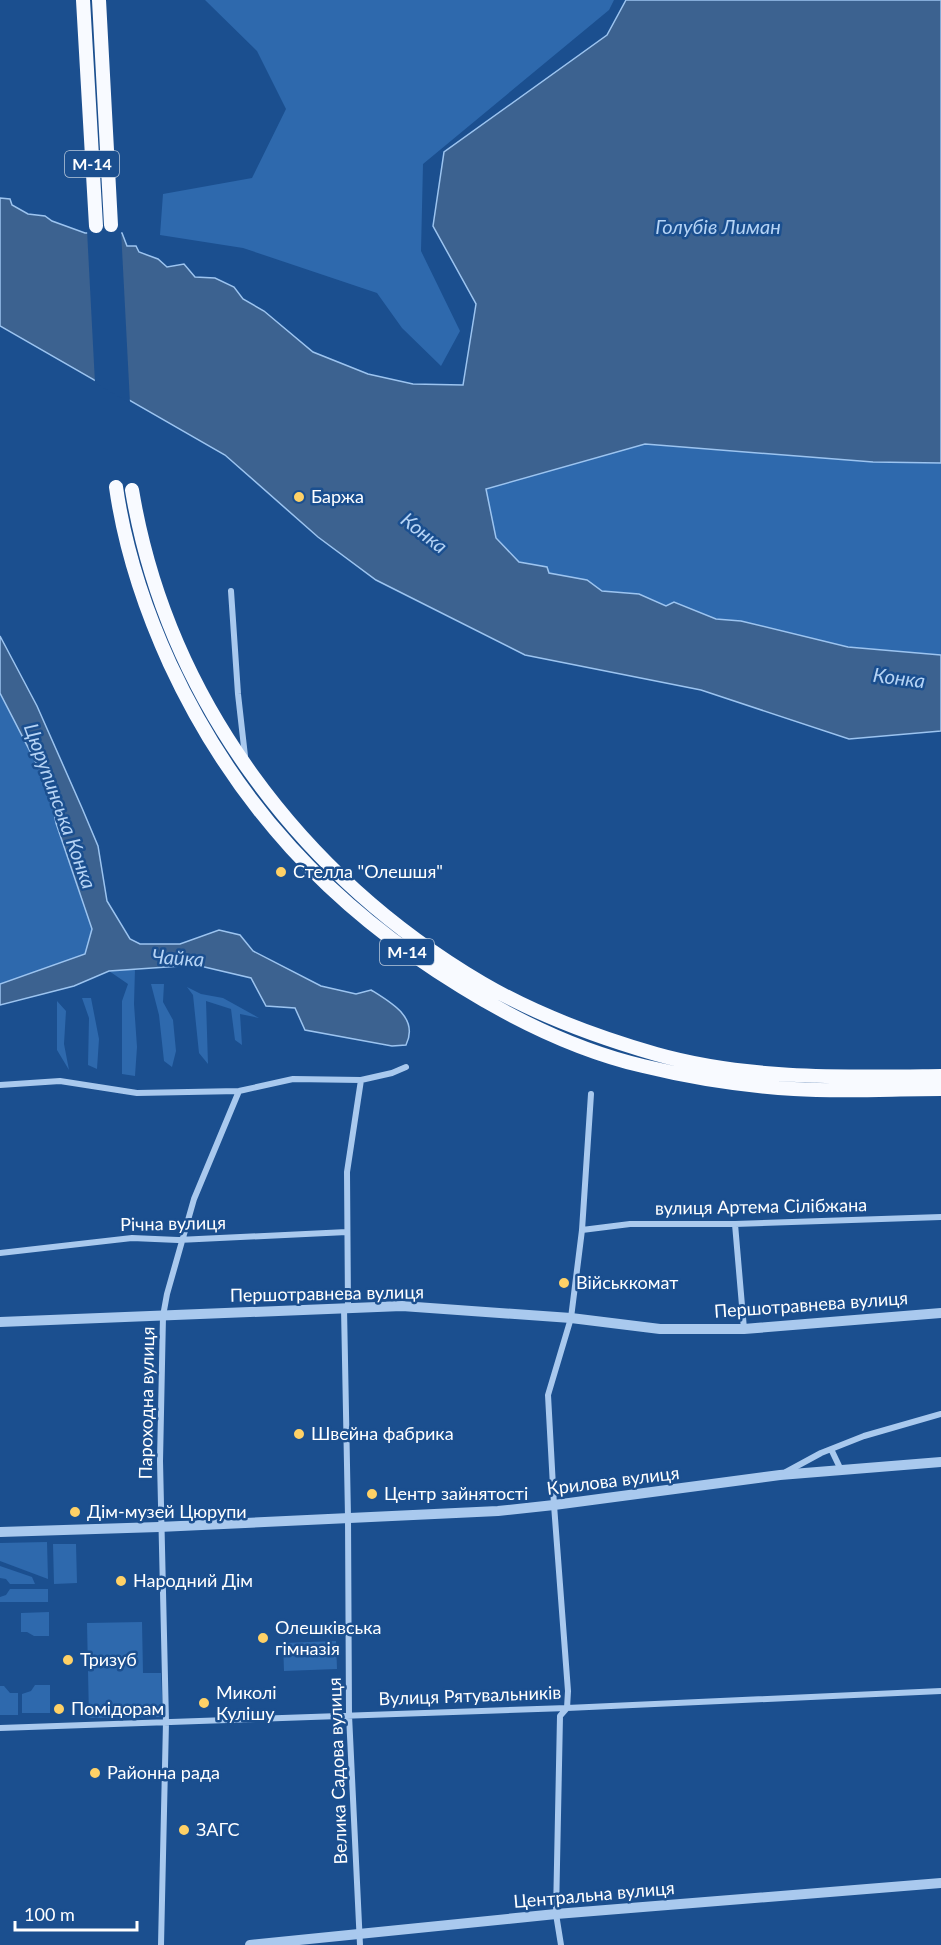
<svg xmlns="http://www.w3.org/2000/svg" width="941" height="1945" font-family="Lato,sans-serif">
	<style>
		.green { fill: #2e69ad }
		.water { fill: #3c6290; stroke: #9cc4f0; stroke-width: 1.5 }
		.pier { fill: #1b4f8f }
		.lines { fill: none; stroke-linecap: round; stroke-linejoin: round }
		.minor { stroke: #a9c9ee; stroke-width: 6 }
		.tertiary { stroke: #a9c9ee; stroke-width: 10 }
		.trunk { stroke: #f8faff; stroke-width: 14 }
		.poi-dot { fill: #ffd166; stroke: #1b4f8f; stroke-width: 2 }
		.labels { text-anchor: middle; stroke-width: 5; stroke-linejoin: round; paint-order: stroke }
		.shield { fill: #1b4f8f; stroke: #bbcadd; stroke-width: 1.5 }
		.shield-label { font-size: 16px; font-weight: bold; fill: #fff }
		.poi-label { font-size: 18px; fill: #fff; stroke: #1b4f8f; text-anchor: start }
		.street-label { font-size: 18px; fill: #fff; stroke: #1b4f8f }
		.water-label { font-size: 20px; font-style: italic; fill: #b5d3f5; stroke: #1b4f8f }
	</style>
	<rect width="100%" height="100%" fill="#1b4f8f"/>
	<path class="green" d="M205,0H614L609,10L423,164L421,251L460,331L441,366L402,328L377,293L243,248L160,235L163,194L252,178L286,109L257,51Z
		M941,150V655L848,647L741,621L716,619L674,602L666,607L639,594L602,591L587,580L549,573L547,567L519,562L495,538L448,439Z
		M0,693L50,790L56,823L92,929L85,954L0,984Z
		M135,969L134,1004L137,1047L135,1076L122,1074V1001L128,984L109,971L74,986L0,1005V993L109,971Z
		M151,984H164L163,1002L173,1020L176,1051L172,1067L164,1061L159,1015Z
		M187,987L201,994L223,998L259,1018L240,1014L242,1045L235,1040L231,1009L206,1001L208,1064L199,1053L193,995Z
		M82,998H91L99,1039L97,1069L88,1065L89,1018Z
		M57,1001L66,1011L64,1044L69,1070L57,1050Z
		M47,1542L48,1579L0,1561V1543Z
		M53,1544H76L77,1583L54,1584Z
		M0,1566L32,1577L35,1584H10L6,1579L0,1578Z
		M10,1589H48V1602H0V1597L6,1595Z
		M49,1612V1636H34L27,1632H21V1613Z
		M142,1622L143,1673H161L163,1717L89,1718L87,1623Z
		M336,1641L337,1669L284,1671L283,1643Z
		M35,1685H50V1713H22V1694L31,1691Z
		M0,1686H4L10,1693H18V1715H0Z"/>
	<path class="water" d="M626,0H941V463L873,462L645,444L486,489L496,538L519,562L547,567L549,573L587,580L602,591L639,594L666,606L674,602L716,619L741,621L848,647L941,655V731L849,739L701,690L525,655L376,580L318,537L225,455L0,326V198L10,199L12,205L28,214L45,216L52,221L85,233H122L127,246H136L139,252L158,259L167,267L184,264L195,277L215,278L234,287L243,299L264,311L313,352L368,374L413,384L463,385L476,304L433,226L444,152L607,35Z
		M0,636L37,706L82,808L98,846L107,901L130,939L140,944H180L219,930L240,935L253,951L321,986L356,994L371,990C392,1003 419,1018 406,1045L392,1046L305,1030L295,1008L266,1006L251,978L196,965L109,971L74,986L0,1005V984L85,954L92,929L56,823L50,790L0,693Z"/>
	<path class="pier" d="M87,230H121L130,403L95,383Z"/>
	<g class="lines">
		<path class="minor" d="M231,591L238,694L245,756
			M0,1085L60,1081L137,1093L239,1091L293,1079L361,1080L392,1073L406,1067
			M735,1224L744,1329
			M582,1230L630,1224H735L941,1217
			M0,1253L132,1238L178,1240L347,1232
			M348,1307L347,1172L361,1080
			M344,1308L348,1517L349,1715L360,1945
			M831,1449L841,1470
			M786,1472L821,1453L864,1436L941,1414
			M0,1728L567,1708L941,1691
			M161,1945L166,1722L160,1461L163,1316L167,1294L194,1199L239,1091
			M561,1945L556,1914L560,1716L567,1708L568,1691L554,1505L548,1395L571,1318L582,1230L591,1094"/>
		<path class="tertiary" d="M0,1322L402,1306L571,1318L660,1329H744L941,1313
			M0,1532L159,1527L498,1511L554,1505L780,1475L941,1462
			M250,1945L556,1914L941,1883"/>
		<path class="trunk" d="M83,0L96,226
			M99,0L111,225
			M116,487C125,550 144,607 170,664C235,804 331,907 462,987C517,1021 579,1051 643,1066C692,1078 743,1086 794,1089C843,1092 892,1089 941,1089
			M132,490C167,699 301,876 482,983C535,1014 597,1037 656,1054C748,1080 846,1077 941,1076"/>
	</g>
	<g class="poi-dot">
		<circle cx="299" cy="497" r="6"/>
		<circle cx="281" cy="872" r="6"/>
		<circle cx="564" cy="1283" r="6"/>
		<circle cx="299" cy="1434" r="6"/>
		<circle cx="372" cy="1494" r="6"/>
		<circle cx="75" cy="1512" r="6"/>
		<circle cx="121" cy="1581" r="6"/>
		<circle cx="263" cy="1638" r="6"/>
		<circle cx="68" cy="1660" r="6"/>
		<circle cx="204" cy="1703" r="6"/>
		<circle cx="59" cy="1709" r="6"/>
		<circle cx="95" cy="1773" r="6"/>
		<circle cx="184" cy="1830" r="6"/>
	</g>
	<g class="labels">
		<g class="shield">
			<rect x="65" y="151" width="54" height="26" rx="4.5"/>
			<rect x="380" y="939" width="54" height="26" rx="4.5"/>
		</g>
		<g class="shield-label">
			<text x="92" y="170">М-14</text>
			<text x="407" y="958">М-14</text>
		</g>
		<g class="poi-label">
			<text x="311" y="503">Баржа</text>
			<text x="293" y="878">Стелла "Олешшя"</text>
			<text x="576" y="1289">Військкомат</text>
			<text x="311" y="1440">Швейна фабрика</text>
			<text x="384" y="1500">Центр зайнятості</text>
			<text x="87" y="1518">Дім-музей Цюрупи</text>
			<text x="133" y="1587">Народний Дім</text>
			<text x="275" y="1634">Олешківська<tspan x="275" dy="21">гімназія</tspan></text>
			<text x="80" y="1666">Тризуб</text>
			<text x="216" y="1699">Миколі<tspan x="216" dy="21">Кулішу</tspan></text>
			<text x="71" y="1715">Помідорам</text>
			<text x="107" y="1779">Районна рада</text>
			<text x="196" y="1836">ЗАГС</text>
		</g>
		<g class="street-label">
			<text transform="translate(761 1207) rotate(-1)" y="6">вулиця Артема Сілібжана</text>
			<text transform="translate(173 1224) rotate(-1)" y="6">Річна вулиця</text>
			<text transform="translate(327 1294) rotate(-1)" y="6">Першотравнева вулиця</text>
			<text transform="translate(811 1305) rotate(-4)" y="6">Першотравнева вулиця</text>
			<text transform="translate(147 1403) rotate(-89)" y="6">Пароходна вулиця</text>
			<text transform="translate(613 1481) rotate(-7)" y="6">Крилова вулиця</text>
			<text transform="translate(470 1696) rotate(-2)" y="6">Вулиця Рятувальників</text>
			<text transform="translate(338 1771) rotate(-92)" y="6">Велика Садова вулиця</text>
			<text transform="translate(594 1895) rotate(-5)" y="6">Центральна вулиця</text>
		</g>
		<g class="water-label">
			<text x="718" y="234">Голубів Лиман</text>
			<text transform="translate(424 533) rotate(38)" y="7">Конка</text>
			<text transform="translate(899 678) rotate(7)" y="7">Конка</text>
			<text transform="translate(60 806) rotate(70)" y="7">Цюрупинська Конка</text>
			<text transform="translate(178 958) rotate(4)" y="7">Чайка</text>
		</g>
	</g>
	<path d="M15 1921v9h122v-9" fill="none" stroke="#ffffff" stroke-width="3"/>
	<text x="24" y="1921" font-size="18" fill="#ffffff" stroke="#1b4f8f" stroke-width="4.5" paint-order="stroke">100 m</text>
</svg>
